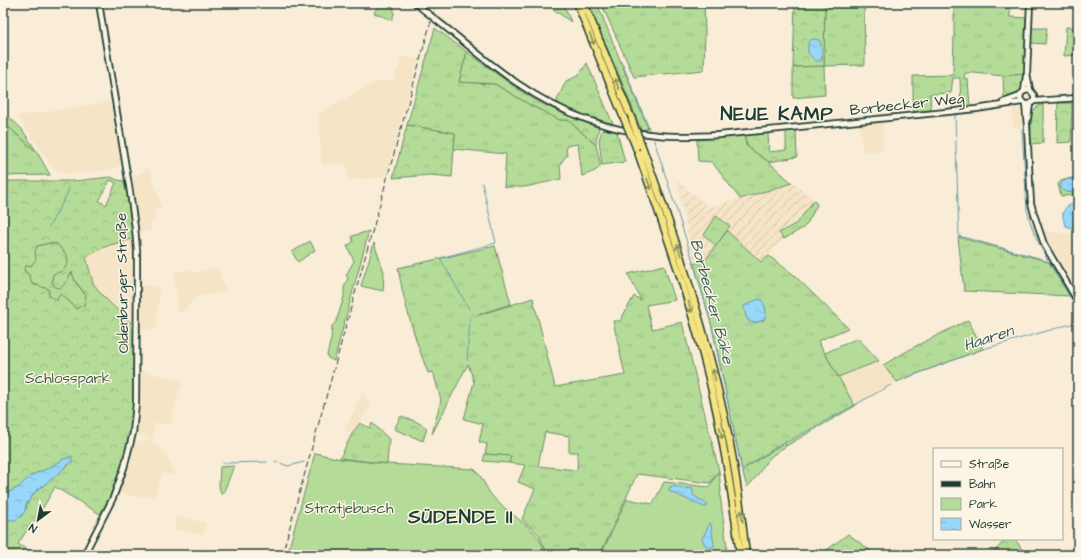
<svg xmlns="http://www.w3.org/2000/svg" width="1081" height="558" font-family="'Architects Daughter',sans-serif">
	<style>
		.built { fill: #f6e4c7 }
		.industrial { fill: url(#industrial-furrows) }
		.grass { fill: url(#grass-tufts); stroke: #6a8c66; fill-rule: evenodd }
		.forest { fill: url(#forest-crowns); stroke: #6a8c66; fill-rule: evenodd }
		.green { fill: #b4dc98; stroke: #6a8c66 }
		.water { fill: url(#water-ripples); stroke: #6899aa }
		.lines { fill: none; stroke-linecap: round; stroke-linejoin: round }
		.stream { stroke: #6899aa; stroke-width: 1 }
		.tertiary-casing { stroke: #1f3d34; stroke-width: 8 }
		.motorway-casing { stroke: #1f3d34; stroke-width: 9 }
		.tertiary { stroke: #fcf5e5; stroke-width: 4.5 }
		.motorway { stroke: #f6e381; stroke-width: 6 }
		.rail { stroke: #1f3d34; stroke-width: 1; stroke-dasharray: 6 3; stroke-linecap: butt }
		.tertiary-bridge-casing { stroke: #1f3d34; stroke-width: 8; stroke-linecap: butt }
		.motorway-bridge-casing { stroke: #1f3d34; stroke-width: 9; stroke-linecap: butt }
		.tertiary-bridge { stroke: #fcf5e5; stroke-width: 4.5 }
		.motorway-bridge { stroke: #f6e381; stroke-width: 6 }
		.oneway { stroke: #8a905a }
		.labels { text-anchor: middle; stroke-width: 3; stroke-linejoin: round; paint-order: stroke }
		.street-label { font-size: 15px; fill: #1f3d34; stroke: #fcf5e5 }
		.park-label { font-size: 15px; fill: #3d5d48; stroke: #fcf5e5 }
		.water-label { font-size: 16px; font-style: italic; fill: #375c5b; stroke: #fcf5e5 }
		.district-label { font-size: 19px; font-weight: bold; letter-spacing: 1px; fill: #1f3d34; stroke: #fcf5e5 }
	</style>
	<defs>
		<pattern id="industrial-furrows" width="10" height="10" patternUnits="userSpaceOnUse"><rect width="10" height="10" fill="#f6e4c7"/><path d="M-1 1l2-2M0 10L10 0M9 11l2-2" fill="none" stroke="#d2c4ac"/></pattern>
		<pattern id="grass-tufts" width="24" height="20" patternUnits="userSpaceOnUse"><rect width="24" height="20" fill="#b4dc98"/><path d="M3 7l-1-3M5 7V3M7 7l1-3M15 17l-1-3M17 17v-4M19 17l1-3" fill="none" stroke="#9abe84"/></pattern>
		<pattern id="forest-crowns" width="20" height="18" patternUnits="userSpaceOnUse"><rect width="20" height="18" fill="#b4dc98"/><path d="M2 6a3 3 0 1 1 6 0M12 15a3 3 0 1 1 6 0" fill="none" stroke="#9abe84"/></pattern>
		<pattern id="water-ripples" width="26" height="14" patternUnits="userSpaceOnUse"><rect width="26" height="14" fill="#98d7f9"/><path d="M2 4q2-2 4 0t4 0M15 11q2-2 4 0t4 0" fill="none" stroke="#83b9d6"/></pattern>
	</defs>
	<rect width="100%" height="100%" fill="#f9edd7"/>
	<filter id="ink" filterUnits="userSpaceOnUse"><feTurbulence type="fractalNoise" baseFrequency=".025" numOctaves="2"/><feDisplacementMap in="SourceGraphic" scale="8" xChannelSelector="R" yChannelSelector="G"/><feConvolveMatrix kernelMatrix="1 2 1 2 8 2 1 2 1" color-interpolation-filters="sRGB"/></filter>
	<g filter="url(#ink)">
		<path class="built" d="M402,56L418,60L386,177L351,180L348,181L346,164L321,165L319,113L374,83L378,82L394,80L397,69H398Z
			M110,102L118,141L121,165L119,167L101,171L68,174L59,173L50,164L17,116Z
			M1013,108H1019L1022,111L1024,127H1013Z
			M882,122L884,150L863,152L859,123Z
			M149,167L162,208L154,211L155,222H151V231L139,234L132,177L142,172Z
			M1042,230L1068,234L1078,237V297L1045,239Z
			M135,240L136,251L134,326L103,295L93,283L86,257L110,245Z
			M218,267L226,292L196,297L181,313L176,311L177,297L173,273L192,269L193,273Z
			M140,284L160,287L156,330H140Z
			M879,361L897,382L855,406L838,377Z
			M139,370L184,381L179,390L170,426L156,422L153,432L154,437L153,440L135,433L138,403Z
			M362,394L372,404L353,433L344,431Z
			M146,440L152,441L160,447L167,455L175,476L162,473L155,497L144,495L143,498L115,493L131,444Z
			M176,516L206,523L202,535L175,530Z"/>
		<path class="industrial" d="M677,181L710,207L793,183L814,200L797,223L780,233L784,239L776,246L769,256L761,262L727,231L730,226L704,235L716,246L706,259L694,264Z"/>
		<path class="grass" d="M601,3H704L705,31L704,70L634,77Z
			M825,3H864L865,65L824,66L825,95L793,98V67L824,66Z
			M954,3H1001V8L1010,9V17L1028,18L1025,74L1003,76L974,73H965L964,79H968L970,107L961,108L960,78H953L951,93L930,94L931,110L913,112V76L953,75L954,33Z
			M1066,27H1078V55L1064,56Z
			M435,28L467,52L459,82L495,84L532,106L560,120H568L596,145L600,162V167L595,171L582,176L578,144L566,146L567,155L560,164L561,179L525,187H504L506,154L454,149L455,133L407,125Z
			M1031,28H1047L1045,44L1031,43Z
			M587,63L613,124L577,113L561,106L558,104L557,100L566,81C578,77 581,73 587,63Z
			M3,123H4L37,152L50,175L3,176Z
			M744,135L746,145L749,148L769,162L792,183L740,199L712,162L698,161L697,140Z
			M727,231L761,262L769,256L794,275L848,328L818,341L855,406L786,446L784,442L742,470L712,327L694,264L706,259ZM760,299C766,306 767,311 764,320C753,324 749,324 745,312Z
			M958,237L1039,259L1050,263L1070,296L964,291Z
			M49,243L57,244L67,255L68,263L63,271L66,282L72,272L75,281L86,296L84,306L76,309L71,303L61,294L57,300L49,296L38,285L32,284L23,271C26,262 33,255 37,246Z
			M495,246L511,304L482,313L476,316L533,298L555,387L625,375L613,321H620L634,296L641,300L628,274L664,265L675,300L646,305L652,329L682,322L719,471L710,483L637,474L600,555H548L539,535L522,519L535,489L518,482L525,465L509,463L510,456L485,454L487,444L479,442L483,424L464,419L474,382L468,364L432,434L441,400L433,372L428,373C415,339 404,304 398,268ZM545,432L569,436V452H578L577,470L538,466Z
			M968,320L983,349L906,378L897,382L883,365L916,346Z
			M360,423L370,428L372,423L389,439L387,464L340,458L352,434Z"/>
		<path class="forest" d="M545,3H563L571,22Z
			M587,3H597L633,92L648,128L644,130L641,129L619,75Z
			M795,3H825L824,66L793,67Z
			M467,52C492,70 516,90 543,104C560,113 579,120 597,127L599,129L596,140V145L568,120H560L532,106L495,84L459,82Z
			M1026,74C1022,92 1021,94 1004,101L1003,76Z
			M1058,103H1072L1071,142L1057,143Z
			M1043,104V143L1030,144L1032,112L1037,107Z
			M9,117L21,128L37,152L4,123Z
			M407,125L455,133L452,177L430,175L393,178Z
			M605,129L617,132L625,162L602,165L599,140L602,130Z
			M796,130L797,157L769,162L749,148L747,145L744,135L768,132L769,152L786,150V131Z
			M111,177L117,180L124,181L128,199L133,239L110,245L100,249L86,257L93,283L102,295L134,326V403L132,424L119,475L110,496L100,514L55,487L37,518L29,527L18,544L37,555H3V520L6,521L25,511C29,491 44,487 57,474C61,471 64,467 69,465L64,459L49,468L30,476L19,487L3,495V181H74ZM110,180L116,183L106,205L99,201ZM49,243L57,244L67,255L68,263L63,271L53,274L52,282L55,287L61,288L66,282L72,272L75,281L86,295L84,305L76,309L71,303L60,294L57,300L49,296V289L32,284C30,278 30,273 24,271L25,266L32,265L36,259L35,252L37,246Z
			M1071,178H1078V180L1069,179L1067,192H1078V195L1061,196L1058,184L1061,181Z
			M814,200L817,205L808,222L803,228L784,239L779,233L797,223Z
			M716,216L730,226L716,246L704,235Z
			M401,416L417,422L427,428L423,441L394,429Z
			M785,442L786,446C782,449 777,452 773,455C762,464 758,478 747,487L742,470Z
			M485,454L511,456L509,463L483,461Z
			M848,534L876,555H820Z
			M1006,539H1015L1026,555H991Z"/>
		<path class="green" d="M380,3L394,7V14L392,20L374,13Z
			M369,231L334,361L328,358L327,355L331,339L332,326L336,322L344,297V288L348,278L346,275L354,261L347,246L353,242L352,236Z
			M310,241L315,250L298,262L292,252Z
			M374,243L384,272L383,291L361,286Z
			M858,338L879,361L838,377L825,353Z
			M315,453L341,459L387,464L474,469C483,476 485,488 493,497C508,515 542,529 545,555H287Z
			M234,466L223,494H221L219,485L220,467Z
			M719,471L721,492L720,495L727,547L723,555H601L627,499L653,504L664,482L709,487Z"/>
		<path class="water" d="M815,39L819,40C822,47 823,53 821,61H816L808,53V43L810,40Z
			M1069,179L1078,180V192H1067L1060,188V185C1062,182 1065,180 1069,179Z
			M1073,204L1078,205V228C1074,228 1068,228 1065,225C1064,224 1064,220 1063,218C1062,210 1066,206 1073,204Z
			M761,299C767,308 770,320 757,322C755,323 752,323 750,322C745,319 745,311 744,306L756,300Z
			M72,456V462L65,467L57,475L36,491L26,504L25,511L21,517L15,520H3V495L19,487L30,476L49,468L64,459Z
			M671,486L693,489V495L707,504V507H704L669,491V489Z
			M710,523L711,524L714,546L711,548L705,545L702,539Z"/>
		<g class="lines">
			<path class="stream" d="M623,65L650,131
				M955,115L959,236L1039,258L1050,263
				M1022,129L1027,210C1035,246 1059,278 1078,310
				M654,140L693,261L712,327L742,470L785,442L789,441L891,385
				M49,227L67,194L69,188
				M469,309L440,258L496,243L482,183
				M467,360L470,318
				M906,378L980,350L1078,322
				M275,461L288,466L304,462
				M223,463L267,462"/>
			<defs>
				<path id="tertiary" d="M415,3L425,11
					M1030,3L1027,73L1030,90
					M440,23C466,43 490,65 517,83C559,112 607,131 658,135C679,137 699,136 719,135L976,109L1022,102
					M1024,91L1030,90L1034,95V101C1029,106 1023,105 1020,98L1021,94L1024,91L1026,76
					M1034,101L1078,98
					M1003,102L1020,96
					M1025,104L1027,126L1030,186L1031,203L1034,214L1044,244L1078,302
					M1028,118L1030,104
					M84,555L113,498L124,468L133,433L136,403L137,277V250L135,228L130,192L99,3"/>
				<path id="motorway" d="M577,3L623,116
					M584,3L632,120
					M636,147C667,235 698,323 717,414C727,461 734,508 740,555
					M643,149C679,246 710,343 730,444C737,480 742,518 746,555"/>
			</defs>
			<use href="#tertiary" class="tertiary-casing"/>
			<use href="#motorway" class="motorway-casing"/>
			<use href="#tertiary" class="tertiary"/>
			<use href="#motorway" class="motorway"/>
			<path class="rail" d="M282,555L436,3"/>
			<defs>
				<path id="tertiary-bridge" d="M425,11L440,23"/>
				<path id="motorway-bridge" d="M623,116L636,147
					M632,120L643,149"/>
			</defs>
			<use href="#tertiary-bridge" class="tertiary-bridge-casing"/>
			<use href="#motorway-bridge" class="motorway-bridge-casing"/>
			<use href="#tertiary-bridge" class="tertiary-bridge"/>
			<use href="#motorway-bridge" class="motorway-bridge"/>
		</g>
		<defs><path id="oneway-shaft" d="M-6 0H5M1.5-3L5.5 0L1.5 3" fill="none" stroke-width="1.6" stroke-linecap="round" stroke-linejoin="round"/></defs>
		<g class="oneway">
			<use href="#oneway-shaft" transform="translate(592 39) rotate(68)"/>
			<use href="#oneway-shaft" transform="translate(617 84) rotate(-112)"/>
			<use href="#oneway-shaft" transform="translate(649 184) rotate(70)"/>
			<use href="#oneway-shaft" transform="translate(679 250) rotate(-108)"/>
			<use href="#oneway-shaft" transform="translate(690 307) rotate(74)"/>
			<use href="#oneway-shaft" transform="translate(714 375) rotate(-104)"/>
			<use href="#oneway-shaft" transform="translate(721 433) rotate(78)"/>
			<use href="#oneway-shaft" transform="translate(742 516) rotate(-98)"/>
		</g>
	</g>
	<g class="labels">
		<g class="street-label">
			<text transform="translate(907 104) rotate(-6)" y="5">Borbecker Weg</text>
			<text transform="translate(122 283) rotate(-91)" y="5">Oldenburger Straße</text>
		</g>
		<g class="park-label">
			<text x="68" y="383">Schlosspark</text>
			<text x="349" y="513">Stratjebusch</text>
		</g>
		<g class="water-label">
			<text transform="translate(713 301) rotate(75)" y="6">Borbecker Bäke</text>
			<text transform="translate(988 337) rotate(-18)" y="6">Haaren</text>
		</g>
		<g class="district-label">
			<text x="777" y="120">NEUE KAMP</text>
			<text x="461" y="523">SÜDENDE II</text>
		</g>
	</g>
	<rect width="1081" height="558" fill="none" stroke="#fcf5e5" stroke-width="16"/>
	<rect x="8" y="8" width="1065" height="542" fill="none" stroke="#1f3d34" stroke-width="1.5" filter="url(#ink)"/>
	<rect x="933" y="448" width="130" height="92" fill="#fcf5e5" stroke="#a4ab9e"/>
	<rect x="941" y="461" width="20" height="6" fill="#fcf5e5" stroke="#a4ab9e"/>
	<text x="969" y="468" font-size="12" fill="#1f3d34">Straße</text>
	<rect x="941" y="481" width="20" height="6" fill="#1f3d34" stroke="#a4ab9e"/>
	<text x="969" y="488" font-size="12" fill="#1f3d34">Bahn</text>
	<rect x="941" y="498" width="20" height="12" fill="#b4dc98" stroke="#a4ab9e"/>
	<text x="969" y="508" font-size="12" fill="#1f3d34">Park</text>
	<rect x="941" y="518" width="20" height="12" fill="url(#water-ripples)" stroke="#a4ab9e"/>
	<text x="969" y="528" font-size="12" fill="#1f3d34">Wasser</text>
	<g transform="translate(38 520) rotate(212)" stroke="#fcf5e5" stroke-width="3" paint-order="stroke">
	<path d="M0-3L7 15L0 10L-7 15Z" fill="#1f3d34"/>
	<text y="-6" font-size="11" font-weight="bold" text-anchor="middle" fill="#1f3d34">N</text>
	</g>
</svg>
